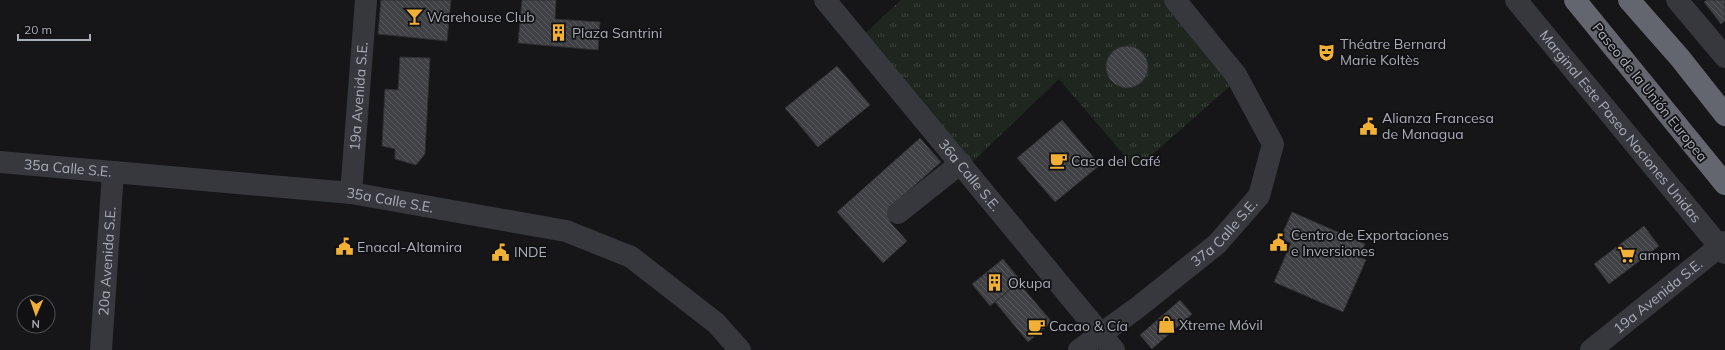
<svg xmlns="http://www.w3.org/2000/svg" width="1725" height="350" font-family="Mulish,sans-serif">
	<style>
		.park { fill: url(#park-tufts) }
		.building { fill: url(#building-back-hatch); stroke: #303034 }
		.lines { fill: none; stroke-linecap: round; stroke-linejoin: round }
		.minor { stroke: #37383d; stroke-width: 22 }
		.highway { stroke: #63666e; stroke-width: 22 }
		.labels { text-anchor: middle; stroke-width: 3.5; stroke-linejoin: round; paint-order: stroke }
		.poi-label { font-size: 14px; fill: #a8adb8; stroke: #111113; text-anchor: start }
		.street-label { font-size: 14px; fill: #a8adb8; stroke: #111113 }
	</style>
	<defs>
		<pattern id="park-tufts" width="24" height="20" patternUnits="userSpaceOnUse"><rect width="24" height="20" fill="#1e261f"/><path d="M3 7l-1-3M5 7V3M7 7l1-3M15 17l-1-3M17 17v-4M19 17l1-3" fill="none" stroke="#3c433d"/></pattern>
		<pattern id="building-back-hatch" width="6" height="6" patternUnits="userSpaceOnUse"><rect width="6" height="6" fill="#404145"/><path d="M-1 5l2 2M0 0l6 6M5-1l2 2" fill="none" stroke="#595a5e"/></pattern>
	</defs>
	<rect width="100%" height="100%" fill="#161618"/>
	<path class="park" d="M901,0H1175L1238,79L1136,169L1059,79L966,168L859,39Z"/>
	<path class="building" d="M381,0H451L447,41L378,34Z
		M522,0H556L555,19L600,22L598,50L518,43Z
		M1707,0H1725V21L1721,24L1704,2Z
		M1106 67a21 21 0 1 1 42 0a21 21 0 1 1-42 0Z
		M400,57L430,58L425,154L416,165L395,159V149L382,146L385,89L398,90Z
		M837,66L870,105L818,147L785,108Z
		M1062,120L1100,165L1055,202L1017,158Z
		M920,138L941,162L890,207V222L907,241L883,263L837,212Z
		M1292,212L1365,244L1359,257L1366,260L1343,312L1274,282L1291,243L1280,239Z
		M1644,226L1659,246L1609,284L1594,264Z
		M1003,259L1021,281L990,306L972,284Z
		M1018,282L1052,322L1028,342L995,302Z
		M1180,300L1192,314L1152,349L1140,335Z"/>
	<g class="lines">
		<g class="minor">
			<path id="s1" d="M825,0L1114,350"/>
			<path id="s2" d="M1516,0L1725,253"/>
			<path d="M1677,0L1725,57"/>
			<path id="s3" d="M0,162L351,193L566,231L631,257L716,323L740,350"/>
			<path id="s4" d="M351,193L366,0"/>
			<path d="M898,213L961,163"/>
			<path id="s5" d="M101,350L113,172"/>
			<path id="s6" d="M1079,350L1137,308L1217,244L1259,196L1273,144L1236,75L1175,0"/>
			<path id="s7" d="M1591,350L1725,242"/>
		</g>
		<path class="highway" d="M1575,0L1725,184
			M1629,0L1680,58L1725,115"/>
	</g>
	<defs>
		<symbol id="bar-bare" viewBox="-9 -9 18 18"><path d="M-6-5H6L.8 .8V4.5H3.5V6h-7V4.5H-.8V.8Z" fill="#f2b134" stroke="#111113" stroke-width="2.5" paint-order="stroke"/></symbol>
		<symbol id="building-bare" viewBox="-9 -9 18 18"><path d="M-4-6H4V6H1V3H-1V6H-4ZM-2.5-4.3h1.7v1.8h-1.7ZM.8-4.3h1.7v1.8H.8ZM-2.5-1h1.7V.8h-1.7ZM.8-1h1.7V.8H.8Z" fill="#f2b134" stroke="#111113" stroke-width="2.5" paint-order="stroke"/></symbol>
		<symbol id="theatre-bare" viewBox="-9 -9 18 18"><path d="M-5-5.5Q0-4 5-5.5V0Q5 5 0 6Q-5 5-5 0ZM-3.3-2.5H-1v1.5H-3.3ZM1-2.5H3.3v1.5H1ZM-2.8 1Q0 5.5 2.8 1Z" fill="#f2b134" stroke="#111113" stroke-width="2.5" paint-order="stroke"/></symbol>
		<symbol id="civic-bare" viewBox="-9 -9 18 18"><path d="M-.6-6.5H3V-4.5H.6V-3L4-1V1h2V6H-6V1h2V-1L-.6-3ZM-1.2 2.5V6h2.4V2.5Z" fill="#f2b134" stroke="#111113" stroke-width="2.5" paint-order="stroke"/></symbol>
		<symbol id="cafe-bare" viewBox="-9 -9 18 18"><path d="M-5.5-4.5H6V0H3Q3 3.5 0 3.5H-2.5Q-5.5 3.5-5.5 0ZM3-3.2v2h1.7v-2ZM-6 4.5H4V6H-6Z" fill="#f2b134" stroke="#111113" stroke-width="2.5" paint-order="stroke"/></symbol>
		<symbol id="supermarket-bare" viewBox="-9 -9 18 18"><path d="M-6-5.5h2.5l.6 2H6L4.5 2H-2.5L-4.4-4H-6ZM-1.5 3.2a1.3 1.3 0 1 0 .1 0ZM3 3.2a1.3 1.3 0 1 0 .1 0Z" fill="#f2b134" stroke="#111113" stroke-width="2.5" paint-order="stroke"/></symbol>
		<symbol id="shop-bare" viewBox="-9 -9 18 18"><path d="M-5-2.5h2.3a2.7 3.5 0 0 1 5.4 0H5L5.5 6h-11ZM-1.5-2.5h3a1.5 2.3 0 0 0-3 0Z" fill="#f2b134" stroke="#111113" stroke-width="2.5" paint-order="stroke"/></symbol>
	</defs>
	<g fill-rule="evenodd">
		<use href="#bar-bare" x="402" y="4" width="25" height="25"/>
		<use href="#building-bare" x="546" y="20" width="25" height="25"/>
		<use href="#theatre-bare" x="1314" y="40" width="25" height="25"/>
		<use href="#civic-bare" x="1356" y="114" width="25" height="25"/>
		<use href="#cafe-bare" x="1046" y="148" width="25" height="25"/>
		<use href="#civic-bare" x="1266" y="230" width="25" height="25"/>
		<use href="#civic-bare" x="332" y="234" width="25" height="25"/>
		<use href="#civic-bare" x="488" y="240" width="25" height="25"/>
		<use href="#supermarket-bare" x="1614" y="242" width="25" height="25"/>
		<use href="#building-bare" x="982" y="270" width="25" height="25"/>
		<use href="#shop-bare" x="1154" y="312" width="25" height="25"/>
		<use href="#cafe-bare" x="1024" y="314" width="25" height="25"/>
	</g>
	<g class="labels">
		<g class="poi-label">
			<text x="427" y="22">Warehouse Club</text>
			<text x="572" y="38">Plaza Santrini</text>
			<text x="1340" y="49">Théatre Bernard<tspan x="1340" dy="16">Marie Koltès</tspan></text>
			<text x="1382" y="123">Alianza Francesa<tspan x="1382" dy="16">de Managua</tspan></text>
			<text x="1071" y="166">Casa del Café</text>
			<text x="1291" y="240">Centro de Exportaciones<tspan x="1291" dy="16">e Inversiones</tspan></text>
			<text x="357" y="252">Enacal-Altamira</text>
			<text x="514" y="257">INDE</text>
			<text x="1639" y="260">ampm</text>
			<text x="1008" y="288">Okupa</text>
			<text x="1179" y="330">Xtreme Móvil</text>
			<text x="1049" y="331">Cacao &amp; Cía</text>
		</g>
		<g class="street-label">
			<text transform="translate(1650 92) rotate(51)" y="5">Paseo de la Unión Europea</text>
			<text dy="5" stroke="none"><textPath href="#s4" startOffset="97">19a Avenida S.E.</textPath></text>
			<text dy="5" stroke="none"><textPath href="#s2" startOffset="164">Marginal Este Paseo Naciones Unidas</textPath></text>
			<text dy="5" stroke="none"><textPath href="#s3" startOffset="68">35a Calle S.E.</textPath></text>
			<text dy="5" stroke="none"><textPath href="#s1" startOffset="227">36a Calle S.E.</textPath></text>
			<text dy="5" stroke="none"><textPath href="#s3" startOffset="392">35a Calle S.E.</textPath></text>
			<text dy="5" stroke="none"><textPath href="#s6" startOffset="187">37a Calle S.E.</textPath></text>
			<text dy="5" stroke="none"><textPath href="#s5" startOffset="89">20a Avenida S.E.</textPath></text>
			<text dy="5" stroke="none"><textPath href="#s7" startOffset="86">19a Avenida S.E.</textPath></text>
		</g>
	</g>
	<g transform="translate(36 314) rotate(182)"><circle r="19" fill="#111113" stroke="#4d4f55"/>
	<path d="M0-3L7 15L0 10L-7 15Z" fill="#f2b134"/>
	<text y="-6" font-size="11" font-weight="bold" text-anchor="middle" fill="#a8adb8">N</text>
	</g>
	<path d="M18 34v6h72v-6" fill="none" stroke="#a8adb8" stroke-width="2"/>
	<text x="24" y="34" font-size="12" fill="#a8adb8" stroke="#111113" stroke-width="3" paint-order="stroke">20 m</text>
</svg>
